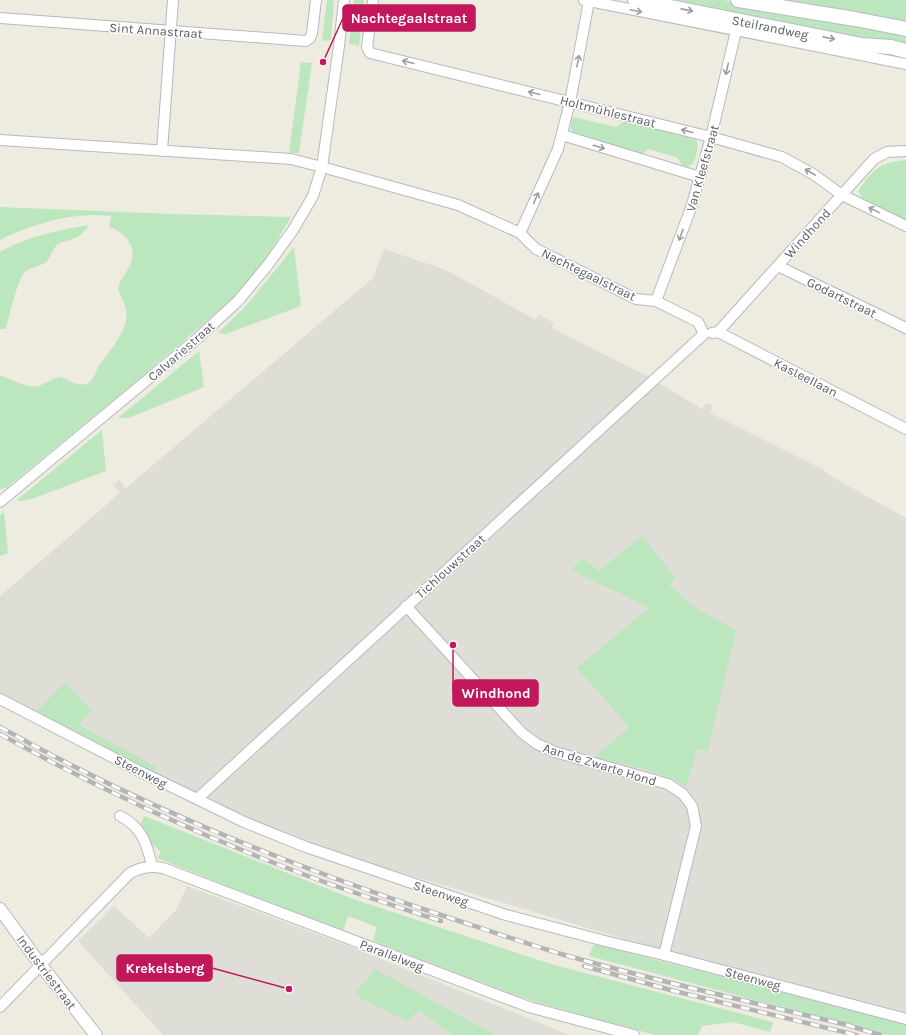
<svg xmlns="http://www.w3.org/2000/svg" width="906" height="1035" font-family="Karla,sans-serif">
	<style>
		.industrial { fill: #deddd6 }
		.green { fill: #bce7be }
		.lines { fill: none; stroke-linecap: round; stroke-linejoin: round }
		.minor-casing { stroke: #b7b9bf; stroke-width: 12 }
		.tertiary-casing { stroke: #b7b9bf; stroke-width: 14 }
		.secondary-casing { stroke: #b7bac1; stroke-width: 16 }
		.minor { stroke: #fff; stroke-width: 10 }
		.tertiary { stroke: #fff; stroke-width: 12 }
		.secondary { stroke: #fff; stroke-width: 14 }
		.rail-casing { stroke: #b3b4b4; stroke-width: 4.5 }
		.rail { stroke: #fff; stroke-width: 3; stroke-dasharray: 9; stroke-linecap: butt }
		.oneway { stroke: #9c9ea1 }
		.labels { text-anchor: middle; stroke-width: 3; stroke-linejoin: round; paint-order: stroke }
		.street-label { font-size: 13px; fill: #5a5d63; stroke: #fff }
		.leader { fill: none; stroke: #c2185b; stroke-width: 1.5 }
		.callout-dot { fill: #c2185b; stroke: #fff; stroke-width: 1.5 }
		.callout { fill: #c2185b; stroke: #c2185b; stroke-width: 1.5 }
		.callout-label { font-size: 14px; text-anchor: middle; font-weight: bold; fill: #fff }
	</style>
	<rect width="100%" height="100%" fill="#eeebe1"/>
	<path class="industrial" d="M384,249L446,270L536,320L539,315L554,323L552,328L649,377L702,409L706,403L713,406L710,413L822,469L834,478L906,518V1014L712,965L278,836L0,693V596L120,493L114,485L119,480L126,488L373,278Z
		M187,886L341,943L570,1035H163L78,941L114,906L149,938L176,910Z"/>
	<path class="green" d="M327,0H334L331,39L328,41L322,40Z
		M354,0H364L359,46L349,44Z
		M662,0H723L906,34V47L862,40Z
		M758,0H906V26Z
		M301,62L312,63L299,153H289Z
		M573,117L616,127L624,121L691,137L697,141C699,151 694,171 682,166L678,158L649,149L642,154L574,134C569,128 571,123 573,117Z
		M906,160V220L862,198L858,191C874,169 878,163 906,160Z
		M0,207L172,214L291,217L264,262L250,280L230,301L132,385L6,488L0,489V375C11,379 27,389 38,386C46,384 51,379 59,377C68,378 75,387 85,384C94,382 95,373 99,366C110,349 132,328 125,306C123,300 120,295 118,289C120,278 127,273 131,263C137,246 125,232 109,227L111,216C76,211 31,224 0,240Z
		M89,225C84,233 79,237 70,240C66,241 62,242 58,244C53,248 51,257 46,262C39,267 29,267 24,273C18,279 8,319 6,329H0V252C23,238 62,229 89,225Z
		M294,247L301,306L226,334L218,333L247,305Z
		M199,351L204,387L129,418H118Z
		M102,430L106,471L32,499L19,501L17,500Z
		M4,511L8,553L0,556V515Z
		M642,536L676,578L669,585L694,607L736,630L708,751L697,749L686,787C670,773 617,763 595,757L629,727L577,668L649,608L571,570L582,558L599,571Z
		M65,682L92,711L78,725L157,767L154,773L71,729L35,713Z
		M144,816L353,899L554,965L773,1022L770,1032L733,1022L702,1026L698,1035H655L532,1001L388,947L373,940L377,927L348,916L343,932L157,858L161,852L152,844L140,825Z
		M594,944L906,1024V1035H887L589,956Z
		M375,969L495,1035H452L419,1010L407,1021L362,999L355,993Z"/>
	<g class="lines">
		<defs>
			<path id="minor" d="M373,0L367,47L370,53L711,137L782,157L813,174L842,195L906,226
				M584,0L906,64
				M0,18L306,41L310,38L312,33L316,0
				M562,135L700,177
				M0,140L291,159L322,167L458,205L520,233L536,249L636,299L656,301L698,322L704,334
				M162,151L173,0
				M520,233L558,149L570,102L589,1
				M778,266L906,328
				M656,301L691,208L711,137L736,31
				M718,332L874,159L887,152L906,151
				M712,333L718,332L906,429
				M0,502L199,337L238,301L267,266L293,230L313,196L322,167L339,46L344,0
				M406,606L522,733L537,744L555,752L668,784L683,794L692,806L696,826L664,955
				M0,699L139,771L197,799L244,822L306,847L506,915L605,941L664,955L906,1019
				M197,799L704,334
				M120,816C142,827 147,844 152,866
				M0,1007L130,873C142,867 150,866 163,868L529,1007L634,1035"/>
			<path id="tertiary" d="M0,909L40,964L96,1035"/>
			<g id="secondary">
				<path id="s1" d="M635,0L862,45L891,47L906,51"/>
				<path d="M738,0L855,19L906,29"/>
			</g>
		</defs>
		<use href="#minor" class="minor-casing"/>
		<use href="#tertiary" class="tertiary-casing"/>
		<use href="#secondary" class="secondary-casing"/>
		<use href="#minor" class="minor"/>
		<use href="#tertiary" class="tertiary"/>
		<use href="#secondary" class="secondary"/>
		<defs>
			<path id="rail" d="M0,727C140,806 288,865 441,915C481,928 521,942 561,954C656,981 751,1002 847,1025L880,1035
				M0,734C95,787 194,833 295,871C343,890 392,905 441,921
				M584,966L674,991L856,1035"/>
		</defs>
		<use href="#rail" class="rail-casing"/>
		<use href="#rail" class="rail"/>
	</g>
	<defs><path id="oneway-shaft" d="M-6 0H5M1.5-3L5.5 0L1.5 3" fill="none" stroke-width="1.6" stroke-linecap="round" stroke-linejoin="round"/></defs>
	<g class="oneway">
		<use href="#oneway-shaft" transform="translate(687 10) rotate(11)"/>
		<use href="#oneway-shaft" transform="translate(636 11) rotate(12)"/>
		<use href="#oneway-shaft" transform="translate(829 38) rotate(11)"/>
		<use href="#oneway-shaft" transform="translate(578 61) rotate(-79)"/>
		<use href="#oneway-shaft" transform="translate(408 62) rotate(-166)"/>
		<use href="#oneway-shaft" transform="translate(727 69) rotate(103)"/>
		<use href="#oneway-shaft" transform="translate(534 93) rotate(-166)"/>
		<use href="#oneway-shaft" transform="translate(687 131) rotate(-166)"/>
		<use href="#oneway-shaft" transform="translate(599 147) rotate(17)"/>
		<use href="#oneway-shaft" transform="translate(810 172) rotate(-150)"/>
		<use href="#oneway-shaft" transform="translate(536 198) rotate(-66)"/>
		<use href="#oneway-shaft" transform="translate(874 210) rotate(-154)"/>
		<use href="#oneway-shaft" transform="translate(681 235) rotate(110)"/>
	</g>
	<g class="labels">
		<g class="street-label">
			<text dy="5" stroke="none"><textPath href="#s1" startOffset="138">Steilrandweg</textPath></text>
			<text transform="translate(156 30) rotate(4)" y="5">Sint Annastraat</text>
			<text transform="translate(608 111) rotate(14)" y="5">Holtmühlestraat</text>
			<text transform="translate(702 168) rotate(-74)" y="5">Van Kleefstraat</text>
			<text transform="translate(807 233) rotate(-48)" y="5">Windhond</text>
			<text transform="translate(589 274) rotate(26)" y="5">Nachtegaalstraat</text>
			<text transform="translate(842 297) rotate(26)" y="5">Godartstraat</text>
			<text transform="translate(181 351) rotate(-41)" y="5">Calvariestraat</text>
			<text transform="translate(806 377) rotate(27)" y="5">Kasteellaan</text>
			<text transform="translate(450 566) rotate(-42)" y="5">Tichlouwstraat</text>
			<text transform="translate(600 764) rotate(17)" y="5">Aan de Zwarte Hond</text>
			<text transform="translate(141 771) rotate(27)" y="5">Steenweg</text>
			<text transform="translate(441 893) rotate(18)" y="5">Steenweg</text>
			<text transform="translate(392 955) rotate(21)" y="5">Parallelweg</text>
			<text transform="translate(47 972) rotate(53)" y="5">Industriestraat</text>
			<text transform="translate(753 978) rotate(15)" y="5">Steenweg</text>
		</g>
	</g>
	<path class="leader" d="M323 62L343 18M453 645L453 693M289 989L212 968"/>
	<g class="callout-dot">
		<circle cx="323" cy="62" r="4"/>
		<circle cx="453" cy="645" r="4"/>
		<circle cx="289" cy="989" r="4"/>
	</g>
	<g class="callout">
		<rect x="343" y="5" width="132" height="26" rx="4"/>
		<rect x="453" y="680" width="85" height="26" rx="4"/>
		<rect x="117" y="955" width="95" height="26" rx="4"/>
	</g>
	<g class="callout-label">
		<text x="409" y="23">Nachtegaalstraat</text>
		<text x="496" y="698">Windhond</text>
		<text x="165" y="973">Krekelsberg</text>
	</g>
</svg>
